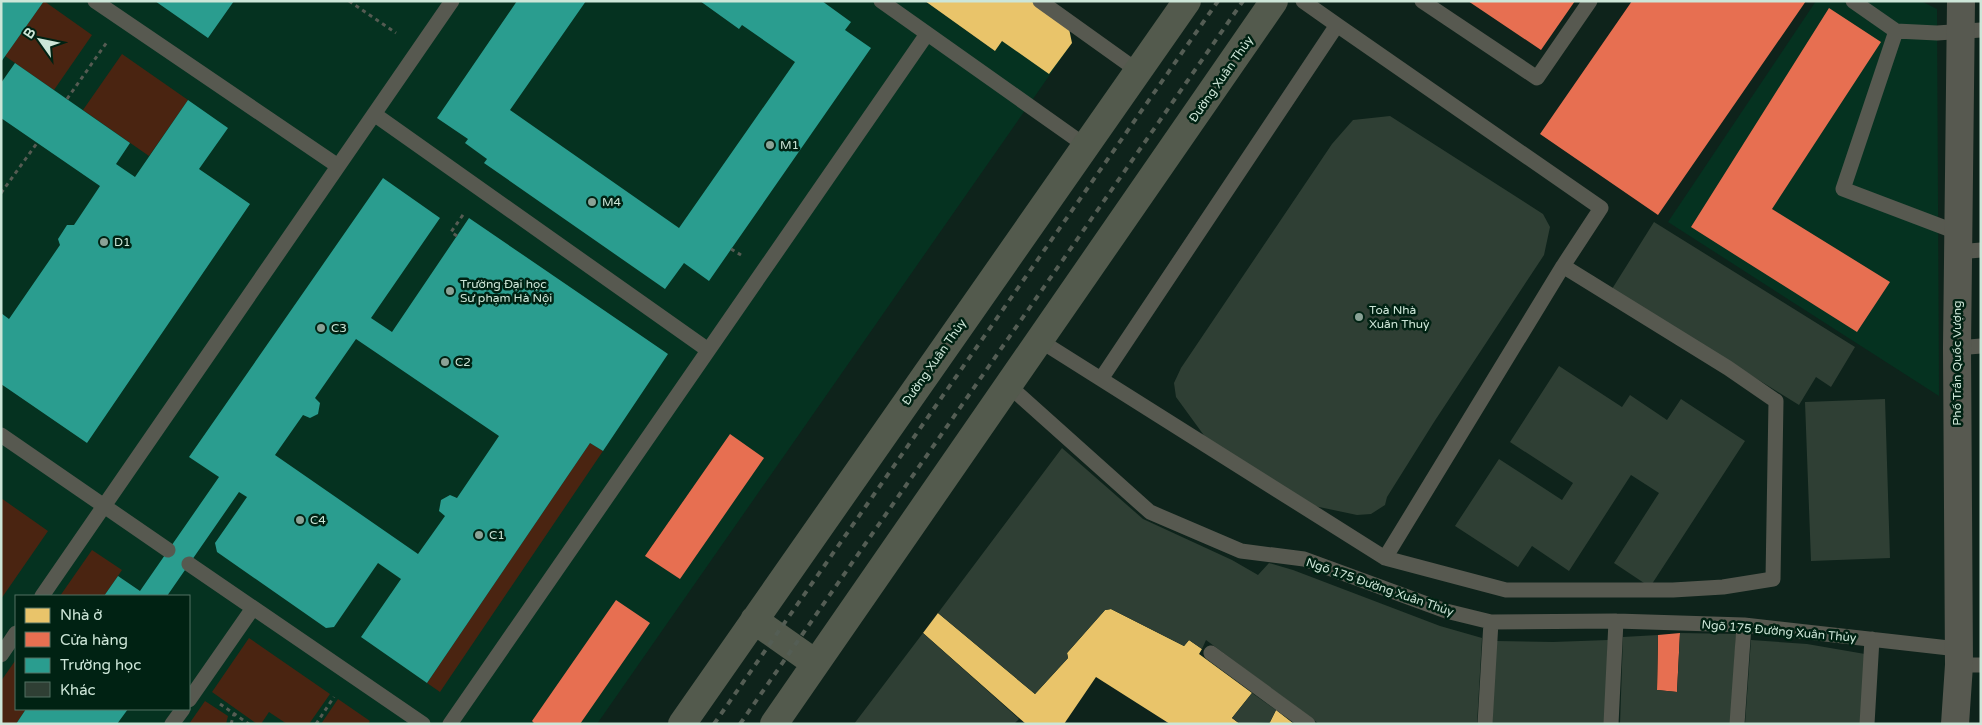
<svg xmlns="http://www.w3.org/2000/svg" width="1982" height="725" font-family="'Varela Round',sans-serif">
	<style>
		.built { fill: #053220; fill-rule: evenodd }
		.green { fill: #4a2411 }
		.homes { fill: #e9c46a }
		.shops { fill: #e76f51 }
		.schools { fill: #2a9d8f; fill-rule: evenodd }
		.building { fill: #2f3f34 }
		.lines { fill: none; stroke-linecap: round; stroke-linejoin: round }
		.path { stroke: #555b52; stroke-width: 3; stroke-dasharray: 4 4; stroke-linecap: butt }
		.service { stroke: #575950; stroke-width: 15 }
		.tertiary { stroke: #575950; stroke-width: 28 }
		.primary { stroke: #535a4d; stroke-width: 28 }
		.rail { stroke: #545d54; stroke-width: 4; stroke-dasharray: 6 6; stroke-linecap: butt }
		.poi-dot { fill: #8aa296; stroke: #002213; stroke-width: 2 }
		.labels { text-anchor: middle; stroke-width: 5; stroke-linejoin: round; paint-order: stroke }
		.street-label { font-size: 12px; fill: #cde6d8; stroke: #002213 }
		.poi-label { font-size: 12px; fill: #cde6d8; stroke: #002213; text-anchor: start }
	</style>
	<rect width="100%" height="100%" fill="#0e231b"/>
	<path class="built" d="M1,1H925L995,51L1002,41L1068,24L1072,43L597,724H1ZM16,596H189V709H16Z
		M1816,1H1921L1937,9L1939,396L1668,222Z"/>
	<path class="green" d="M44,1L92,35L54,90L5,56Z
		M122,54L188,100L149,156L83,110Z
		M590,443L603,451L440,692L427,683Z
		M1,498L48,531L1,599Z
		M92,550L122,570L104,596H60Z
		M249,638L330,694L309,724H287L269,712L261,724H257L212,692Z
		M15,661L16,709H26L16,724H1V681Z
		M338,699L370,721L368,724H321Z
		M205,701L228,716L226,724H189Z"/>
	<path class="homes" d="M925,1H1036L1068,24L1072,43L1049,74L1002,41L995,51Z
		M1111,609L1184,646L1189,640L1202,649L1199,654L1252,693L1232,718L1240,724H1170L1096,677L1064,724H1026L923,633L938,613L1035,694L1068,658L1067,653L1105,610Z
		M1276,710L1294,724H1269Z"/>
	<path class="shops" d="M1468,1H1575L1541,50Z
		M1632,1H1806L1658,215L1540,134Z
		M1829,8L1881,42L1772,209L1890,282L1857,332L1691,227Z
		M730,434L764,458L680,579L645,556Z
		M616,600L650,623L580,724H535L532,721Z
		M1680,633L1677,692L1657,690L1658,635Z"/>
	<path class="schools" d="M1,1H44L1,62Z
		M155,1H234L208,38Z
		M517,1H586L510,110L679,228L795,62L742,25L739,29L700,1H822L851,22L845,30L871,48L709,281L684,263L665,289L484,163L487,159L465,143L468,139L437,118Z
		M15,63L130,143L116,164L135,177L188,100L228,128L199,169L250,204L87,443L1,384V313L9,319L60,245L58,239L67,225H74L100,186L1,118V83Z
		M383,178L440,218L371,318L392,332L469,218L668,354L603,451L590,443L427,683L361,637L401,579L378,563L334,627L326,628L217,552L215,543L247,497L239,492L167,596H104L118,576L140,591L219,477L189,457ZM356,339L499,436L457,498L450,495L441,500L439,511L445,516L418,554L275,455L303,415L310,418L318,414L320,403L315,398Z
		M26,709H128L117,724H16Z"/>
	<path class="building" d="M1390,116L1543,214L1550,227L1544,255L1434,422L1387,497L1385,505L1371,514L1357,515L1305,504L1211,445L1176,397L1174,383L1181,368L1332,144L1353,120Z
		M1654,222L1855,347L1831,387L1816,377L1799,405L1612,289Z
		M1559,366L1622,407L1630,395L1667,420L1681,399L1745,441L1650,587L1614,563L1659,493L1631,475L1569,571L1532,546L1518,567L1455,526L1499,459L1562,500L1573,483L1510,442Z
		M1885,399L1890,558L1811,561L1805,402Z
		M1062,448L1143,519L1232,560L1258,575L1269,563L1293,570L1440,626L1482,638L1477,724H1319L1206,640L1202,649L1189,640L1184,646L1111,609L1105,610L1067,653L1068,658L1035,694L938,613Z
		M923,633L1019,719L1014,724H854Z
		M1680,633L1736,634L1731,724H1620L1623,637L1658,635L1657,690L1677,692Z
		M1608,640L1605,724H1492L1496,641L1553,642Z
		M1751,640L1807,644L1865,654L1860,724H1745Z
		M1252,693L1276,710L1270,722L1240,724L1232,718Z"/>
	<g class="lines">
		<path class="path" d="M349,1L396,33
			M67,99L107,42
			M1,193L37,143
			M457,236L451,232L465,212
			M731,249L741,255
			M220,704L249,724
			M231,724L234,714
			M316,724L334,697"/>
		<path class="service" d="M95,1L338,166
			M881,1L1086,146
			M1040,1L1138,71
			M1303,1L1337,25
			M1422,1L1537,78L1590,1
			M1853,1L1896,31L1843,189L1959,233
			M1896,31L1937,33L1981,30
			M374,114L708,350
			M1958,252L1981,250
			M1039,340L1385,558L1506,590H1673L1723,587L1773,579L1776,401L1728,368L1563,266
			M1957,348L1981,346
			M1101,379L1337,25L1601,208L1563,266L1385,558
			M1008,385L1150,512L1241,551L1304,559L1446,611L1491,622L1616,621L1744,625L1958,649
			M1,435L168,550
			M189,564L423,724
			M42,596L452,1
			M1211,653L1308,724
			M1,655L16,633
			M1959,665H1981
			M189,700L253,608
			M172,724L183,709
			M450,724L927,34
			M1485,724L1491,622
			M1611,724L1616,621
			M1737,724L1744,625
			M1867,724L1872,639"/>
		<path class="tertiary" d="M1955,724L1959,665L1957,348L1961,1"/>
		<path class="primary" d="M754,620L815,663
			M682,724L1187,1
			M774,724L1274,1"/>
		<path class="rail" d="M714,724L1218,1
			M740,724L1243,1"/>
	</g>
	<g class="poi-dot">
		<circle cx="770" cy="145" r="5"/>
		<circle cx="592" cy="202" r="5"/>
		<circle cx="104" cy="242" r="5"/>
		<circle cx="450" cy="291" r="5"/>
		<circle cx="1359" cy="317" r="5"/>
		<circle cx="321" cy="328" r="5"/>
		<circle cx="445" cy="362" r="5"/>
		<circle cx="300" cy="520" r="5"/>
		<circle cx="479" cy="535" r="5"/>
	</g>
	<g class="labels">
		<g class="street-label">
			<text transform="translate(1221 79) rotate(-55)" y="4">Đường Xuân Thủy</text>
			<text transform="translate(934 362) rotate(-55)" y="4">Đường Xuân Thủy</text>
			<text transform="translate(1957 363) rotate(-90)" y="4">Phố Trần Quốc Vượng</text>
			<text transform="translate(1380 587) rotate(19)" y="4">Ngõ 175 Đường Xuân Thủy</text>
			<text transform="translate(1779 631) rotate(5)" y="4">Ngõ 175 Đường Xuân Thủy</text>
		</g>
		<g class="poi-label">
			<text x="780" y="149">M1</text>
			<text x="602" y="206">M4</text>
			<text x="114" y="246">D1</text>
			<text x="460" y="288">Trường Đại học<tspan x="460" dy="14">Sư phạm Hà Nội</tspan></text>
			<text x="1369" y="314">Toà Nhà<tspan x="1369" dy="14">Xuân Thuỷ</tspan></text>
			<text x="331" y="332">C3</text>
			<text x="455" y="366">C2</text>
			<text x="310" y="524">C4</text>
			<text x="489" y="539">C1</text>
		</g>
	</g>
	<rect width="1982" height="725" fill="none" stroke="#cde6d8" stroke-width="5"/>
	<rect x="15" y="595" width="175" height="115" fill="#002213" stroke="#527062"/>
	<rect x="25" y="608" width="25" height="15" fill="#e9c46a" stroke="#527062"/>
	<text x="60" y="620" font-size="15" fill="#cde6d8">Nhà ở</text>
	<rect x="25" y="632" width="25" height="15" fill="#e76f51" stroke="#527062"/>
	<text x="60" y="645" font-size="15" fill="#cde6d8">Cửa hàng</text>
	<rect x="25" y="658" width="25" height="15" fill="#2a9d8f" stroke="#527062"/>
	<text x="60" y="670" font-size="15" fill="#cde6d8">Trường học</text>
	<rect x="25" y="682" width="25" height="15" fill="#2f3f34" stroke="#527062"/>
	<text x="60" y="695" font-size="15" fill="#cde6d8">Khác</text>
	<g transform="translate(40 40) rotate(303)" stroke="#002213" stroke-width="4" paint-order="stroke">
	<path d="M0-4L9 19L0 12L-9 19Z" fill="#cde6d8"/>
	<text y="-8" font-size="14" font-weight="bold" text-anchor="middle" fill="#cde6d8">B</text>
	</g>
</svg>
